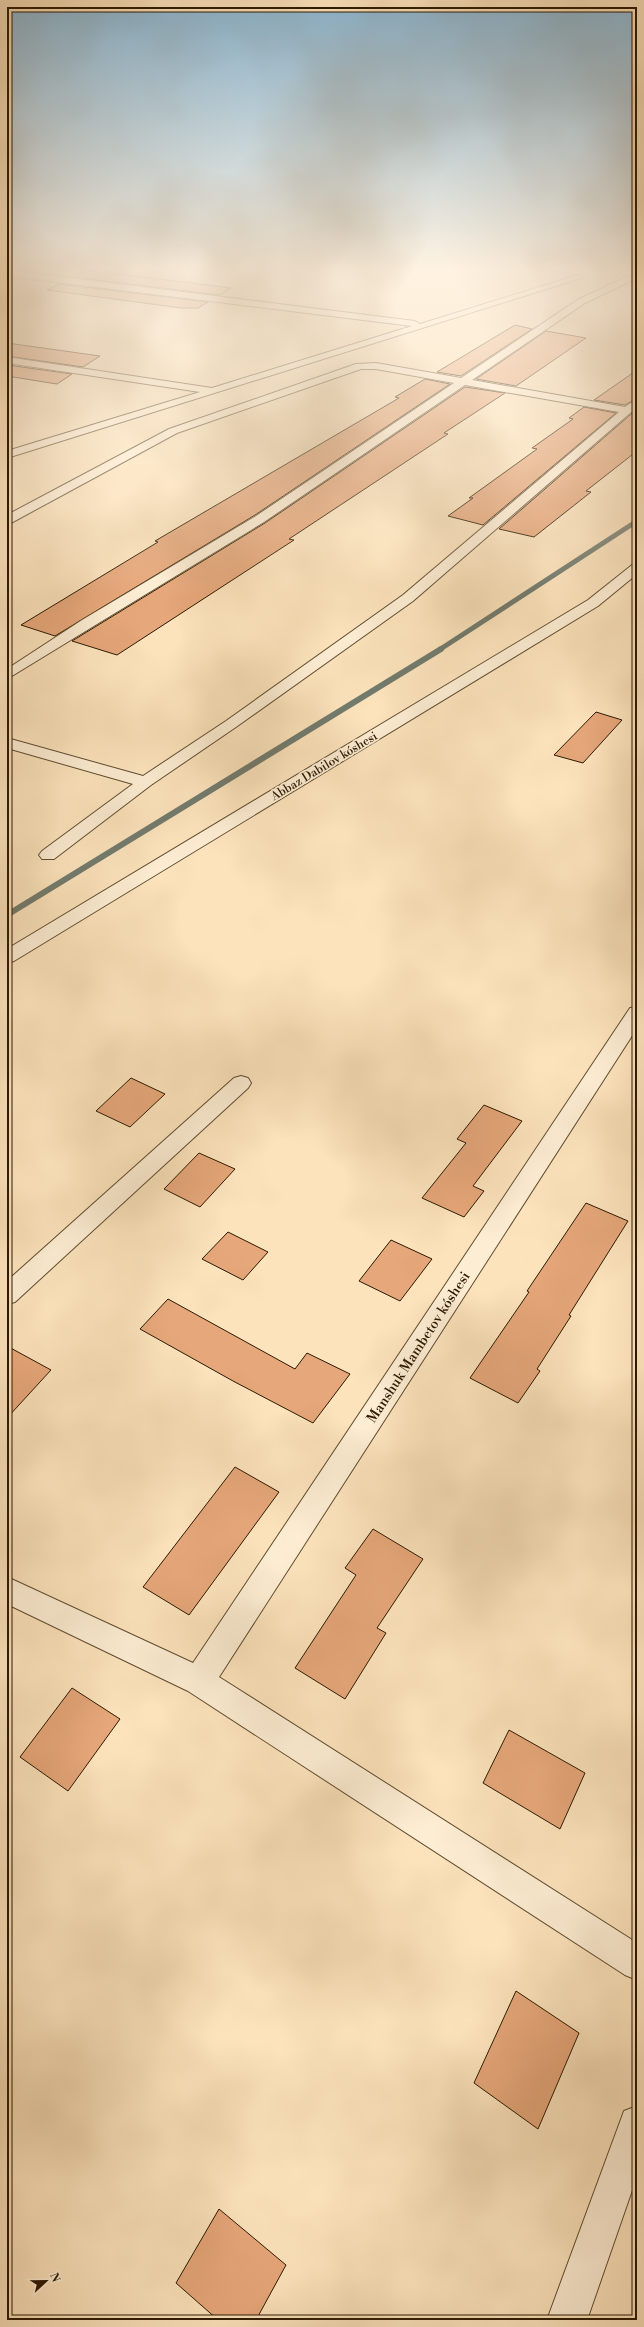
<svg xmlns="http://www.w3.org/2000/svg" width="644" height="2327" font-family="'Libre Bodoni',serif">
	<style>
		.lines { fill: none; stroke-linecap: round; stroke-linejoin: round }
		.stream-far1 { stroke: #727b6e; stroke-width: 5 }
		.stream { stroke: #727b6e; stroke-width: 6 }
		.building { fill: #e6a77a; stroke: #2c1900 }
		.street-casing { stroke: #604c2f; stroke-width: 2 }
		.street { fill: #fdedd3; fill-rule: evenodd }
		.labels { text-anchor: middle; stroke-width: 3.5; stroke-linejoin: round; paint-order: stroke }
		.far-street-label { font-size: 12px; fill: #2c1900; stroke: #fdedd3 }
		.street-label { font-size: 14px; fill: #2c1900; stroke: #fdedd3 }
	</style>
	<rect width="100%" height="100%" fill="#fce3bc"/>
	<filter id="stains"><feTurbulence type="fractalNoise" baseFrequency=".005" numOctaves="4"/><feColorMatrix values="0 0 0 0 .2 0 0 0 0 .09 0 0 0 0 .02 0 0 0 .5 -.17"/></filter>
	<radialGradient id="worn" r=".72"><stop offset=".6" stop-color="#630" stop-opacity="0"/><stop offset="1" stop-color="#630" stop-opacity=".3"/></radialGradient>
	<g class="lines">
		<path class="stream-far1" d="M439,650L637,521"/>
		<path class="stream" d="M7,915L441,649"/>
	</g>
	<path class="building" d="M86,270L231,288L220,295L72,277Z
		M59,284L208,302L198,308H181L47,290Z
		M515,325L532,329L461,376L437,372Z
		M546,331L586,338L516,386L476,379Z
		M7,343L100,356L83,367L7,356Z
		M7,365L72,374L57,384L7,376Z
		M637,370V398L625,405L594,400Z
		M425,379L450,384L255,515L55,636L21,625L158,542L155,541L399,398L395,397Z
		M465,387L505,393L444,433L448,434L289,539L294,540L117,655L72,641L265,523Z
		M584,407L616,413L483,525L448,516L473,498H469L537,449L532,448L573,419L569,418Z
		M637,409V451L586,491L591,492L534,537L499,529Z
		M596,712L622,720L583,763L554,755Z
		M131,1078L165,1094L130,1127L96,1111Z
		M484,1105L522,1121L473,1186L484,1191L464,1217L422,1198L466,1143L457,1139Z
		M199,1153L235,1169L200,1207L164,1189Z
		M586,1203L628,1221L569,1315L571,1316L537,1369L540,1371L518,1403L470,1378L529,1292L527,1291Z
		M228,1232L268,1252L243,1280L202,1259Z
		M391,1240L432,1259L400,1301L359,1281Z
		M168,1299L295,1369L307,1353L350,1374L313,1423L233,1381L140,1329Z
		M7,1346L51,1370L7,1418Z
		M235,1467L279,1492L189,1615L143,1587Z
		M373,1529L423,1559L377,1628L386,1633L345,1699L295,1668L356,1575L345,1568Z
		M72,1688L120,1719L68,1791L20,1757Z
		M509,1730L585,1773L560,1829L483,1783Z
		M516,1991L579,2033L538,2129L474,2083Z
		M219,2209L286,2265L256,2320H218L176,2283Z"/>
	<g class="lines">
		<defs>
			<path id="street" d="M7,270L415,321L420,324L578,275L585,277L7,458V451L200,392L7,363V357L212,388L412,326L7,276Z
				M637,272V278L585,303L472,380L625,407L637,399V407L413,601L236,727L151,785L54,859H42L39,855L42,851L133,784L7,748V738L143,776L226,721L403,595L619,412L465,385L264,522L7,679V669L82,620L256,516L454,383L376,369H361L177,433L11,523L7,524V515L169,429L356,364L376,363L461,378L579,299Z
				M637,564V574L598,606L14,961L7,963V949L588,600L632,565Z
				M637,1007V1028L219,1677L637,1943V1980L625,1975L188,1691L7,1604V1577L193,1663L630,1008Z
				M241,1076L248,1078L251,1083L248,1088L15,1302L7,1304V1281L234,1078Z
				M637,2106V2176L587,2320H547L624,2111Z"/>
		</defs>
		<use href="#street" class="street-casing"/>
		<use href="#street" class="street"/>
	</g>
	<linearGradient id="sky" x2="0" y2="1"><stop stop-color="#8bb8d5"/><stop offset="0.45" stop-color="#fef2e1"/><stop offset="1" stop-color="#fef2e1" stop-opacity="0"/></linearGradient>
	<rect width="644" height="596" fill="url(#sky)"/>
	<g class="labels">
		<g class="far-street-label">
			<text transform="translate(324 766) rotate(-31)" y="4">Abbaz Dabilov kóshesi</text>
		</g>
		<g class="street-label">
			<text transform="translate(418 1347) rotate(-57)" y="5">Manshuk Mambetov kóshesi</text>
		</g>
	</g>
	<rect width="644" height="2327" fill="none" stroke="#fce3bc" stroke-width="24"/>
	<rect x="8" y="8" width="628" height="2311" fill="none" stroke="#2c1900" stroke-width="2"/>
	<rect x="12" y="12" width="620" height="2303" fill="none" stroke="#2c1900"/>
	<g transform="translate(46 2281) rotate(68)" stroke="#fdedd3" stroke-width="3" paint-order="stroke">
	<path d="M0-3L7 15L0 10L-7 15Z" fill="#2c1900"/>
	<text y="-6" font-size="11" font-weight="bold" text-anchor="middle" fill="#2c1900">N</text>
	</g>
	<rect width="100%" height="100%" filter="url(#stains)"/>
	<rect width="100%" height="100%" fill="url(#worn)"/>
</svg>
